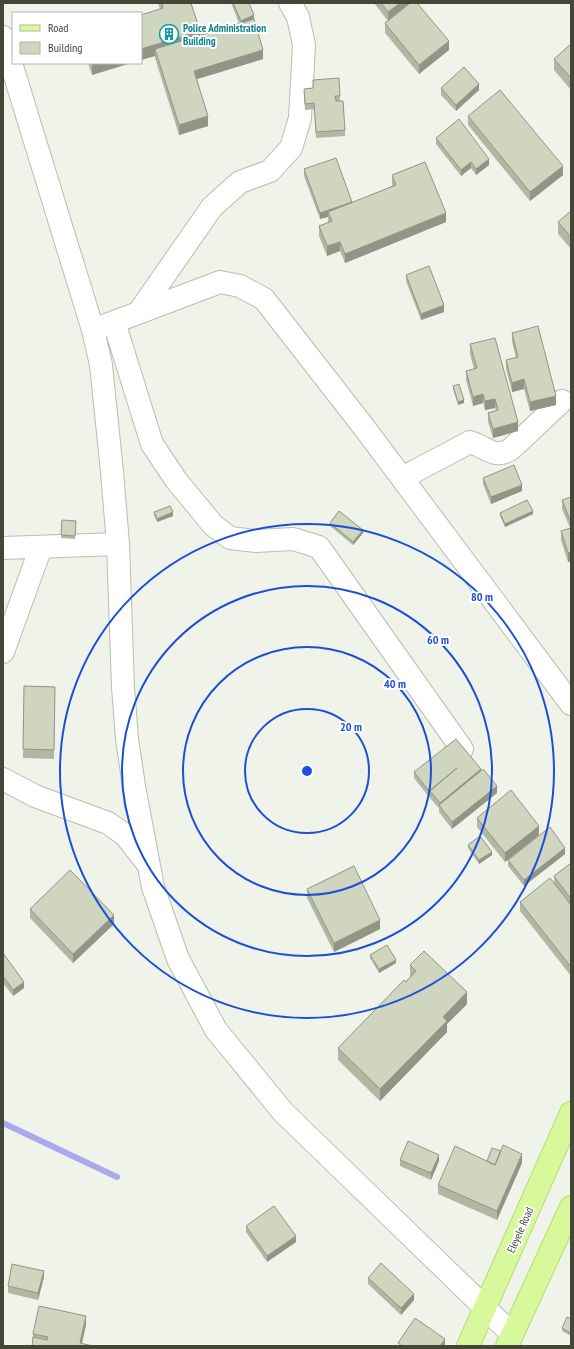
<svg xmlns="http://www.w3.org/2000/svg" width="574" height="1349" font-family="'PT Sans Narrow',sans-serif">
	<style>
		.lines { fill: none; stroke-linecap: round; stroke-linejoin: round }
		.stream { stroke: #aca8ed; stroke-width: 6 }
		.minor-casing { stroke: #b9bfab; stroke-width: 24 }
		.major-casing { stroke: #b6de6c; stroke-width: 24 }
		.minor { stroke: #fff; stroke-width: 22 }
		.major { stroke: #d7f99c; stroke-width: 22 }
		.wall { fill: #b2b7a3 }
		.shaded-wall { fill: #919585 }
		.building { fill: #cfd5be; stroke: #919585 }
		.ring { fill: none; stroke: #1d4ed8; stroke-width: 2 }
		.labels { text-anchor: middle; stroke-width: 4; stroke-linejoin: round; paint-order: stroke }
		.culture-label { font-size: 11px; font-weight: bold; fill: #0d838f; stroke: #fff; text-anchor: start }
		.street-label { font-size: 11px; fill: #434737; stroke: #fff }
		.centre { fill: #1d4ed8; stroke: #fff; stroke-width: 2 }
		.ring-label { font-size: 12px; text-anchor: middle; font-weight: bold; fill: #1d4ed8; stroke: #fff; stroke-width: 4; stroke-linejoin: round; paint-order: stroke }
	</style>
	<rect width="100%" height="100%" fill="#f0f3e9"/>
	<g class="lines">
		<path class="stream" d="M3,1123L117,1177"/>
		<defs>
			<path id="minor" d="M3,37L93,330L101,365L112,472L118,544L123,687L127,739L134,786L153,887L178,959L216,1030L283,1112L512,1334
				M139,312L212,207L240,182L270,171L291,148L300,118L304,45L298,17L290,3
				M114,322L152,444L176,480L213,525L230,538L256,541L293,539L319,547L462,749
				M93,330L220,282L240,286L264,299L363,426L571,704
				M402,478L470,442C487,447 494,460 511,449L562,401
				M3,548L118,544
				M3,652L41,547
				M3,779L35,796L108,823L125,835L147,863"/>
			<path id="major" d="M468,1346L571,1113
				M507,1346L571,1207"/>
		</defs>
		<use href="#minor" class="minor-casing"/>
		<use href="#major" class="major-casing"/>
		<use href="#minor" class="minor"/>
		<use href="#major" class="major"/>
	</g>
	<path class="wall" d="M158,3H191L200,35L239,23L231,3H249L254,20L263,59L197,79L208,126L179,135L155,58V56L141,60L160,9Z
		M374,3H417L449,50L419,74L385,33V23L388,21Z
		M571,44V90L554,70V59Z
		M88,63H131L92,75Z
		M313,80L340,96V101L345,130V136L316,138L314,109L305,110L304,95V89L313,88Z
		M441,88L479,90L456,111L441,95Z
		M468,116L563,175L530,201L468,125Z
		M436,138L489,165L476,175L471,168L461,176L436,144Z
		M304,169L352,203L392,186V175L446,222L345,263L340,251L327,256L319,236V226L328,223V217L320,219L304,176Z
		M571,211V249L558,234V222Z
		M406,275L444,312L421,320L406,281Z
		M512,333L556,405L530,411L524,389L512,392L506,369V360L516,358L512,342Z
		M470,344L518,431L493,438L488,422V413L496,411L495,408L485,410L483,403L473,406L466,380V371L474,369L470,354Z
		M453,386L464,403L458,405L453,389Z
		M483,478L522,491L491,504L483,484Z
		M571,497V561L568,562L561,540V531L570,528L562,509V500Z
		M154,512L173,516L157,522L154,515Z
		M500,513L533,514L505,527L500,516Z
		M62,520L76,521L75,539L61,538Z
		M330,523L363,533L353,545L330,526Z
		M24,686L55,687L54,759L23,758Z
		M481,771L497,793L452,829L439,812V808L430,798V796L429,797L414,778V772Z
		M477,818L539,835L505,862L477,827Z
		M468,845L492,855L479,864L468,848Z
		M565,854L524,886L508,866V860Z
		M571,863V976L520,911V902L554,883V876Z
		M307,889L380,929L334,952L307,898Z
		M30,909L114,924L73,963L30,918Z
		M3,953L24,988L13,996L3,983Z
		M370,955L396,963L379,973L370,958Z
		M410,965L467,1004L447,1024V1032L380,1101L338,1060V1048L410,977Z
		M400,1160L439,1161L431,1180L400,1166Z
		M487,1161L522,1163L497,1220L438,1194V1185Z
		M246,1226L296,1242L267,1262L246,1232Z
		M44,1277L38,1300L8,1293V1286Z
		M368,1278L414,1300L401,1315L368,1284Z
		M571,1319V1336L562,1331V1328Z
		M86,1325L82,1344L32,1346L33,1334Z"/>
	<path class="shaded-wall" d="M400,3H412L388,21V12Z
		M254,15V22L241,27V21Z
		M200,31V42L155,49V56L141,60V49Z
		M449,41V50L419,74V65Z
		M263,50V59L194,80V71Z
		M94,63H131L92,75V64Z
		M479,84V90L456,111V105Z
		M208,116V126L179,135V125Z
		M489,159V165L476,175V169Z
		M471,162V168L461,176V170Z
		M563,166V175L530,201V192Z
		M352,202V208L328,212V217L320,219V213Z
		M446,213V222L345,263V254Z
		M340,242V251L327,256V246Z
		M444,305V312L421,320V314Z
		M524,379V389L512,392V383Z
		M483,394V403L473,406V397Z
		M556,396V405L530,411V402Z
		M495,399V408L485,410V401Z
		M464,400V403L458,405V402Z
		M518,422V431L493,438V429Z
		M522,485V491L491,504V497Z
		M533,511V514L505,527V524Z
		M173,512V516L157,522V519Z
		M363,530V533L353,545V542Z
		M571,552V561L568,562V553Z
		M457,768L430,791V796L429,797V791Z
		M481,769V775L440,807V803Z
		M497,786V793L452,829V822Z
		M539,826V835L505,862V853Z
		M565,848V854L524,886V880Z
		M492,852V855L479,864V860Z
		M114,915V924L73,963V954Z
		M380,920V929L334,952V943Z
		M396,960V963L379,973V969Z
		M24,982V988L13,996V990Z
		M467,992V1004L447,1024V1032L380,1101V1089L443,1017Z
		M522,1154V1163L497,1220V1211Z
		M439,1155V1161L431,1180V1173Z
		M296,1236V1242L267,1262V1256Z
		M44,1271V1277L38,1300V1293Z
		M414,1294V1300L401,1315V1308Z
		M86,1316V1325L81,1346L80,1343Z
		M445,1339V1346H440Z"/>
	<path class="building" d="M162,3H191L200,31L141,49V15L163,8Z
		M233,3H249L254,15L241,21Z
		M381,3H400L388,12Z
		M410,3H417L449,41L419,65L385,23Z
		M254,19L263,50L194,71L208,116L179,125L155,49Z
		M571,44V78L554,59Z
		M464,67L479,84L456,105L441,88Z
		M339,78L340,96H335L336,101H343L345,130L316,132L314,103L305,104L304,89L313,88V80Z
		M500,90L563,166L530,192L468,116Z
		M459,119L489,159L476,169L471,162L461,170L436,138Z
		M336,158L352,202L320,213L304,169Z
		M425,162L446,213L345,254L340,242L327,246L319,226L332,221L328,212L396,185L392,175Z
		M571,211V237L558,222Z
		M429,266L444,305L421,314L406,275Z
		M538,326L556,396L530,402L524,379L512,383L506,360L518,357L512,333Z
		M495,338L518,422L493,429L488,413L498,410L495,399L485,401L483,394L473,397L466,371L477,368L470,344Z
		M459,384L464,400L458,402L453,386Z
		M514,465L522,485L491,497L483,478Z
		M571,497V522L562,500Z
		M527,500L533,511L505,524L500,513Z
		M170,506L173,512L157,519L154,512Z
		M339,511L363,530L353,542L330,523Z
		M62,520L76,521L75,536L61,535Z
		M571,528V552L568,553L561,531Z
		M24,686L55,687L54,750L23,749Z
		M456,739L481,769L440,803L430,791L457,768L429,791L414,772Z
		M483,769L497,786L452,822L439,805Z
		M511,790L539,826L505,853L477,818Z
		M550,827L565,848L524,880L508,860Z
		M480,836L492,852L479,860L468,845Z
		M571,863V899L554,876Z
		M354,866L380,920L334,943L307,889Z
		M70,870L114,915L73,954L30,909Z
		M550,878L571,905V967L520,902Z
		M387,945L396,960L379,969L370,955Z
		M424,951L467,992L443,1017L447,1021L380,1089L338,1048L404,980L406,982L416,971L410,965Z
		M3,953L24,982L13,990L3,976Z
		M408,1141L439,1155L431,1173L400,1160Z
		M503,1145L522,1154L497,1211L438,1185L455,1146L495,1165Z
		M492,1148L501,1151L495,1165L487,1161Z
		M274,1206L296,1236L267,1256L246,1226Z
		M381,1263L414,1294L401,1308L368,1278Z
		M12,1264L44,1271L38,1293L8,1286Z
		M39,1306L86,1316L80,1343L93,1346H32L33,1337L47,1340L48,1337L33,1334Z
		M567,1317L571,1319V1333L562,1328Z
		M415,1318L445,1339L440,1346H402L398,1343Z"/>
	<g class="ring">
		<circle cx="307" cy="771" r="62"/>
		<circle cx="307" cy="771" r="124"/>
		<circle cx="307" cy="771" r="185"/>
		<circle cx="307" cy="771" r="247"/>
	</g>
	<defs>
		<symbol id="building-ring" viewBox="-11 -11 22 22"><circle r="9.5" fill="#fff" stroke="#0f9aa8" stroke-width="1.5"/><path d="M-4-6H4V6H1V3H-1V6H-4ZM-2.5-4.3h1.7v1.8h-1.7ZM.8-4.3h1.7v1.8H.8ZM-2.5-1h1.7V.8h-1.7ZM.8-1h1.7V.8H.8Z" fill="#0f9aa8"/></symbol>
	</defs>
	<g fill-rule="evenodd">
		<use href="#building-ring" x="158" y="23" width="22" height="22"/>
	</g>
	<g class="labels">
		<g class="culture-label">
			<text x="183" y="32">Police Administration<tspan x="183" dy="13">Building</tspan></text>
		</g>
		<g class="street-label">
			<text transform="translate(520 1230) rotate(-66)" y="4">Eleyele Road</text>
		</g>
	</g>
	<circle cx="307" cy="771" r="6" class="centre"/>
	<g class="ring-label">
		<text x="482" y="601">80 m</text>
		<text x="438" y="644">60 m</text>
		<text x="395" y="688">40 m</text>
		<text x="351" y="731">20 m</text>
	</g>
	<rect width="574" height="1349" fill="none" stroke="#434737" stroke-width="8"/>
	<rect x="12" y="12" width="130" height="52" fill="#ffffff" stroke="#b4b5af"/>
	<rect x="20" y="25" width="20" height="6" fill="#d7f99c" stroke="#b4b5af"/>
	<text x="48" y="32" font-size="12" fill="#434737">Road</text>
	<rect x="20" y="42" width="20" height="12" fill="#cfd5be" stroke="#b4b5af"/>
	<text x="48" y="52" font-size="12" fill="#434737">Building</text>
</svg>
